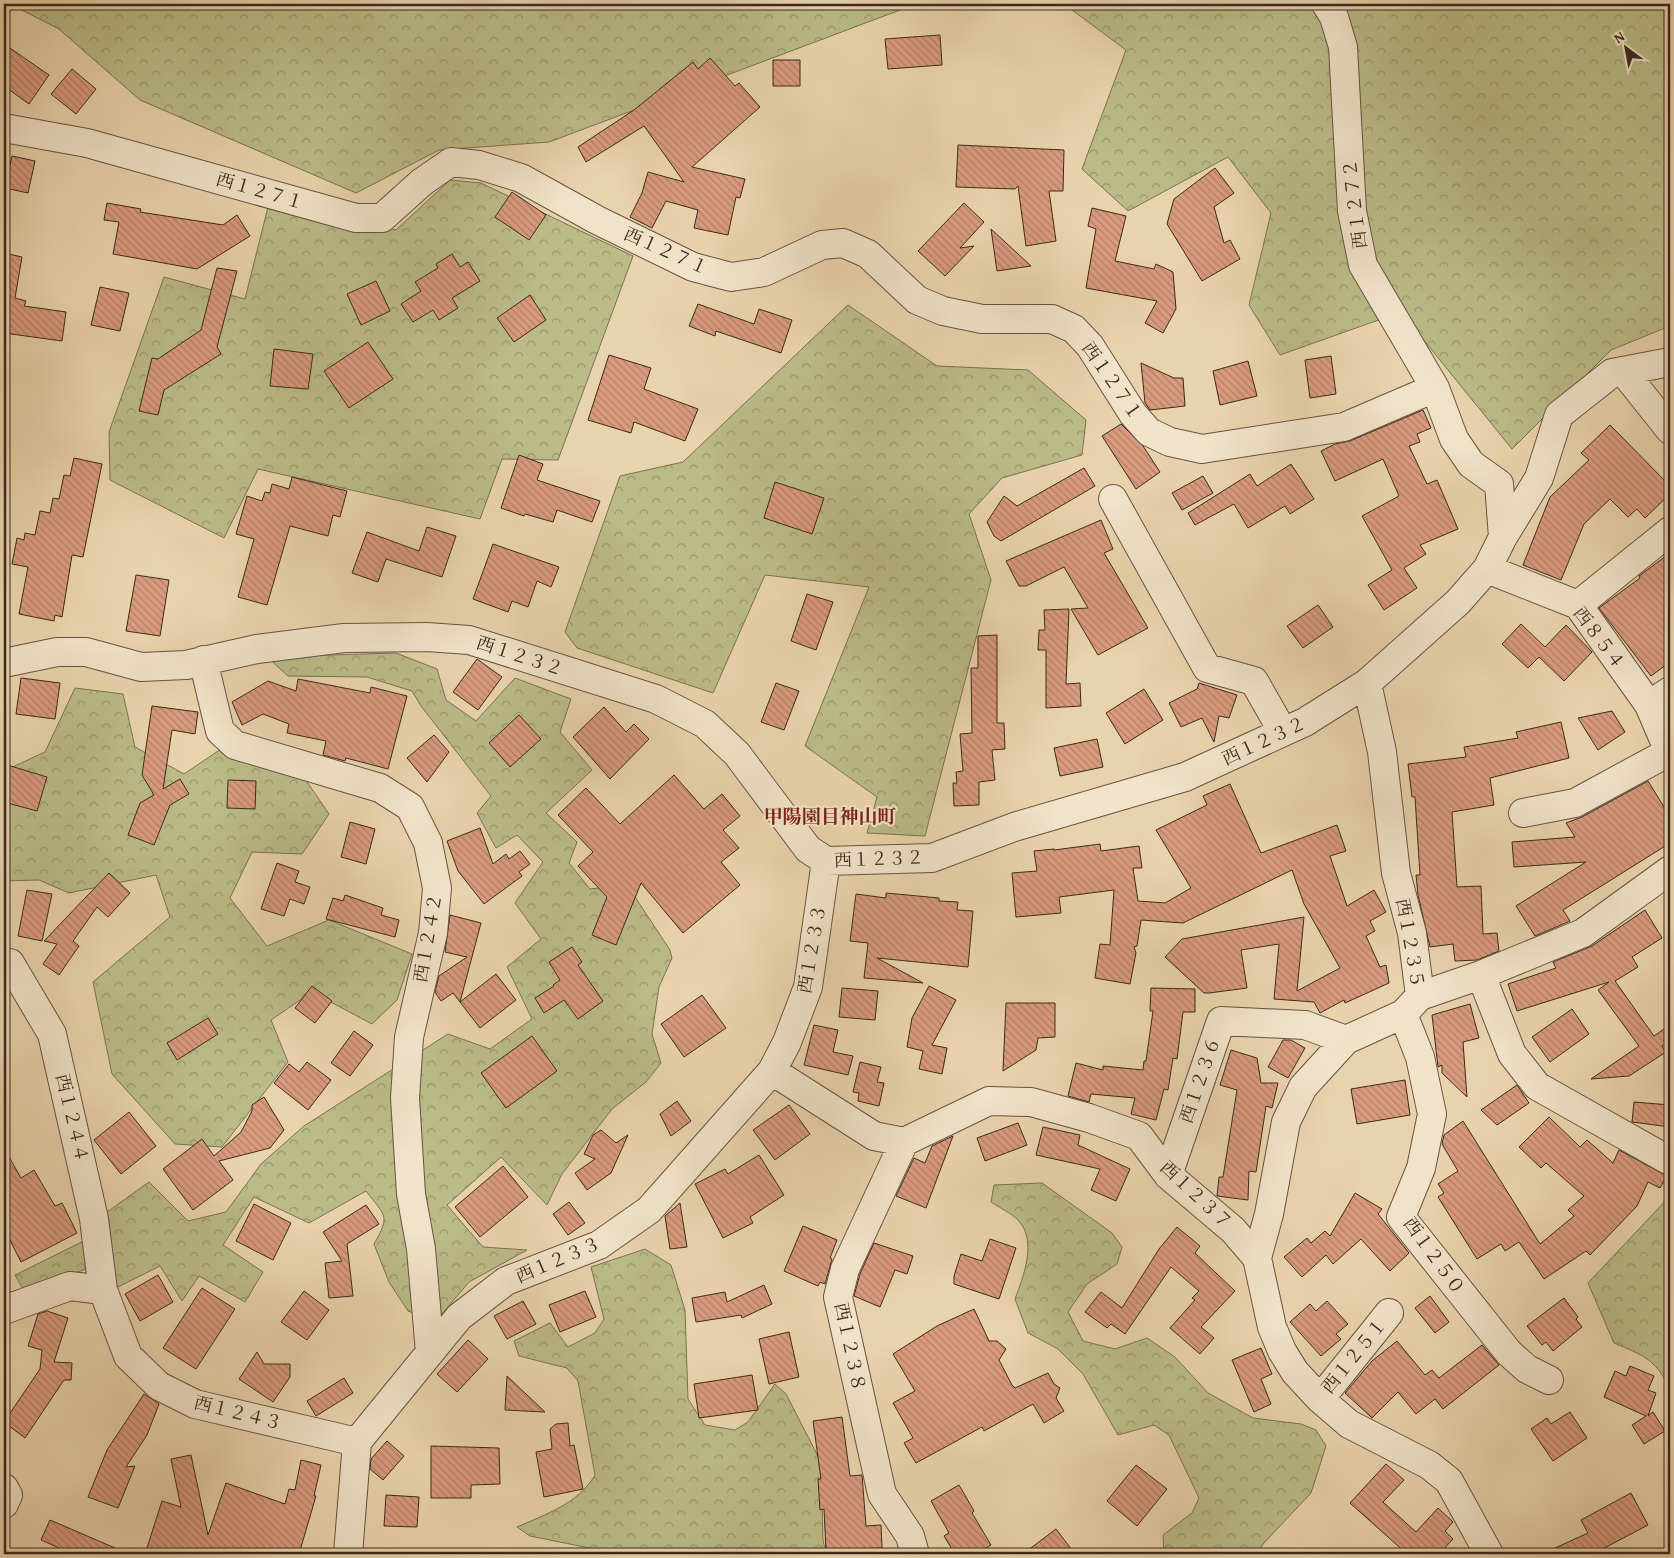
<svg xmlns="http://www.w3.org/2000/svg" width="1674" height="1558" font-family="'Gentium Book Plus','Noto Serif JP',serif">
	<style>
		.forest { fill: url(#forest-crowns); stroke: #7a7252 }
		.building { fill: url(#building-back-hatch); stroke: #3b2a1e }
		.lines { fill: none; stroke-linecap: round; stroke-linejoin: round }
		.minor-casing { stroke: #665442; stroke-width: 30 }
		.minor { stroke: #f1e2c9; stroke-width: 28 }
		.labels { text-anchor: middle; stroke-width: 4.5; stroke-linejoin: round; paint-order: stroke }
		.street-label { font-size: 18px; fill: #3b2a1e; stroke: #f1e2c9 }
		.neighbourhood-label { font-size: 19px; font-weight: bold; fill: #7a1f14; stroke: #f1e2c9 }
	</style>
	<defs>
		<pattern id="forest-crowns" width="20" height="18" patternUnits="userSpaceOnUse" patternTransform="scale(1.25)"><rect width="20" height="18" fill="#babb87"/><path d="M2 6a3 3 0 1 1 6 0M12 15a3 3 0 1 1 6 0" fill="none" stroke="#98986e"/></pattern>
		<pattern id="building-back-hatch" width="6" height="6" patternUnits="userSpaceOnUse" patternTransform="scale(1.25)"><rect width="6" height="6" fill="#d99a7d"/><path d="M-1 5l2 2M0 0l6 6M5-1l2 2" fill="none" stroke="#b17e66"/></pattern>
	</defs>
	<rect width="100%" height="100%" fill="#e9d3ac"/>
	<filter id="stains"><feTurbulence type="fractalNoise" baseFrequency=".004" numOctaves="4"/><feColorMatrix values="0 0 0 0 .2 0 0 0 0 .09 0 0 0 0 .02 0 0 0 .5 -.17"/></filter>
	<radialGradient id="worn" r=".72"><stop offset=".6" stop-color="#630" stop-opacity="0"/><stop offset="1" stop-color="#630" stop-opacity=".3"/></radialGradient>
	<path class="forest" d="M10,4H916L549,142L439,150L356,193L140,100L59,29Z
		M1064,4H1670V326L1611,350L1512,449L1401,312L1280,355L1249,305L1271,213L1228,157L1128,211L1082,169L1126,50Z
		M450,180L481,183L633,256L558,460L502,459L480,519L258,469L224,538L110,480L109,432L164,277L245,299L268,207L396,230Z
		M848,305L937,366L1028,370L1086,420L1082,455L1002,478L969,514L991,580L925,836L867,833L877,797L805,746L869,587L765,575L713,693L577,648L565,632L620,476L683,462Z
		M396,653L437,669L446,700L476,721L515,678L571,699L560,732L592,770L546,813L577,842L569,863L590,889L627,885L670,950L672,958L659,987L652,1034L661,1063L646,1082L612,1109L562,1174L547,1205L501,1157L447,1205L483,1247L527,1250L469,1282L436,1321L408,1311L389,1282L374,1244C391,1215 385,1216 366,1191L309,1223L254,1197L223,1245L263,1272L245,1302L199,1276L182,1301L160,1266L118,1287L86,1269L24,1291L15,1275L108,1229L107,1212L149,1182L188,1221L226,1212L261,1164L304,1126L448,1034L490,1049L532,1019L507,967L541,939L515,903L543,862L517,835L496,848L477,813L491,796L421,706L412,691L367,677L288,676L267,657Z
		M75,688L123,694L135,747L184,774L221,749L301,773L329,814L302,854L252,852L230,898L267,946L329,920L412,954L397,1000L372,1024L312,992L271,1020L288,1062L222,1147L175,1144L112,1074L93,982L170,917L156,875L69,893L39,880L4,881V771L45,752Z
		M1042,1183L1112,1233L1122,1247L1117,1264L1087,1284L1068,1312L1083,1341L1115,1349L1147,1338L1175,1357L1208,1393L1253,1418L1301,1424L1316,1430L1326,1446L1311,1493L1263,1544L1258,1554H1164L1163,1535L1192,1513L1199,1498L1169,1435L1154,1425L1118,1435L1083,1374L1058,1349L1028,1333L1015,1299C1023,1277 1038,1241 1018,1220C1011,1213 1000,1208 991,1202L994,1185Z
		M1670,1196V1392C1660,1361 1641,1354 1614,1343L1588,1283Z
		M645,1249L671,1265L685,1310L688,1399L705,1425L735,1430L748,1422L775,1384L786,1394L821,1462L823,1540L826,1554H619L530,1536L517,1527C546,1514 578,1504 595,1475L578,1381L567,1368L519,1356L514,1341L550,1323L568,1347L595,1333L604,1319L591,1267Z"/>
	<path class="building" d="M940,35L942,65L888,69L885,39Z
		M4,44L49,75L29,104L4,86Z
		M710,58L735,86L739,83L760,107L692,167L745,179L740,198L736,197L728,235L694,228L698,210L666,201L652,228L630,217L642,193L648,172L684,182L644,126L586,162L578,147L634,110L693,62L698,69Z
		M773,60H800V86H773Z
		M72,69L96,89L76,114L51,94Z
		M958,145L1064,150L1063,191H1049L1056,241L1026,246L1018,186L1015,189L956,187Z
		M12,156L35,161L28,193L5,188Z
		M1215,168L1234,193L1214,207L1224,243L1230,240L1240,259L1202,281L1167,224L1174,199Z
		M512,192L546,215L529,240L495,217Z
		M107,203L141,209L140,212L223,225L237,215L250,236L197,269L113,254L119,222L104,220Z
		M964,203L984,222L960,248L974,246L945,276L918,251Z
		M1092,208L1126,216L1115,261L1154,269L1156,264L1173,272L1176,309L1163,333L1145,323L1157,301L1086,288L1096,229L1088,226Z
		M991,229L1031,266L997,271Z
		M4,253L22,257L15,298L26,301L24,306L66,312L62,341L4,333Z
		M452,254L460,267L468,262L480,281L452,298L458,308L439,320L433,310L413,322L401,304L421,291L415,282L438,268L436,264Z
		M217,268L237,271L217,347L221,354L164,390L158,415L139,411L152,358L158,359L201,330Z
		M376,281L390,311L361,325L347,294Z
		M100,287L129,293L120,331L91,325Z
		M530,295L546,320L514,342L497,318Z
		M698,304L754,324L759,309L792,320L781,353L716,331L715,336L689,326Z
		M368,342L393,379L349,408L324,371Z
		M274,349L313,354L308,389L270,386Z
		M609,355L651,368L644,389L698,409L685,441L634,422L631,433L588,420Z
		M1331,356L1336,394L1310,398L1305,360Z
		M1248,361L1257,396L1220,405L1213,371Z
		M1141,363L1174,378H1183L1185,406L1150,410L1145,403Z
		M1423,410L1431,428L1417,434L1420,442L1409,446L1427,484L1437,480L1458,529L1420,545L1426,554L1404,568L1417,588L1384,610L1368,585L1392,570L1362,516L1399,496L1383,459L1335,481L1321,451L1335,444L1350,441Z
		M1121,424L1143,446L1160,472L1136,489L1102,436Z
		M1610,425L1670,486V494L1645,518L1637,509L1628,517L1610,499L1584,524L1561,580L1523,565L1550,497L1589,460L1581,453Z
		M519,455L543,464L537,480L600,501L592,522L557,510L553,522L525,514L524,516L501,508Z
		M74,458L102,464L83,557L72,555L62,617L55,615L54,621L19,614L28,567L12,564L17,538L24,540L25,533L35,535L40,511L50,513L53,498L59,499L64,475L70,476Z
		M1291,464L1314,499L1290,514L1285,506L1248,528L1234,504L1195,525L1188,513L1250,474L1257,486Z
		M1084,468L1095,486L1001,541L994,536L987,522L1004,496L1017,506Z
		M1203,476L1213,493L1182,510L1172,493Z
		M292,477L347,491L340,517L333,515L328,536L290,526L267,605L238,597L254,539L236,534L247,496L262,501L265,492L270,493L272,484L289,489Z
		M775,482L824,498L812,534L764,518Z
		M1101,520L1113,549L1104,553L1148,628L1098,655L1071,609L1088,608L1064,567L1026,586H1019L1006,561Z
		M427,527L456,536L442,577L386,559L378,582L352,573L367,532L419,551Z
		M493,544L559,567L551,587L537,581L528,607L512,601L508,612L473,599Z
		M1670,553V662L1651,676L1599,608L1640,578L1639,576Z
		M136,575L169,580L160,636L126,631Z
		M807,594L833,602L816,650L791,641Z
		M1318,605L1333,627L1303,648L1287,626Z
		M1069,609L1066,684L1080,683L1081,706L1046,708V650H1038L1039,630H1045L1044,610Z
		M1521,624L1545,647L1566,625L1592,652L1564,681L1539,657L1528,668L1502,644Z
		M997,635V723H1004L1005,749L992,750L995,780L979,782V805L954,806L953,783H957L956,772L963,771L960,734L972,733L971,668H978V636Z
		M477,659L502,677L478,710L453,692Z
		M21,678L60,683L55,719L16,714Z
		M298,679L370,693L371,687L407,696L388,769L346,758L345,761L323,755L326,741L287,733L289,724L263,714L242,725L232,702L268,681L296,691Z
		M776,683L799,691L784,730L761,722Z
		M1199,683L1237,695L1229,718L1219,716L1214,742L1202,718L1181,727L1169,703L1197,689Z
		M1144,689L1163,720L1125,744L1106,713Z
		M152,706L198,712L195,734L172,730L163,789L180,779L189,794L170,805L154,845L128,835L140,803L154,795L142,775Z
		M604,707L626,732L634,724L649,739L610,779L573,737Z
		M1612,711L1625,732L1598,750L1578,718Z
		M519,715L541,739L510,767L489,743Z
		M1561,722L1569,758L1490,778L1494,805L1452,812L1457,887L1481,886L1483,934L1497,933L1499,951L1477,960L1455,961L1453,944L1430,947L1418,895L1416,875H1420L1415,797H1412L1408,764L1466,757L1464,747L1518,738L1516,732Z
		M434,735L449,752L427,782L407,758Z
		M1097,739L1103,767L1060,776L1054,748Z
		M4,764L47,777L37,811L4,802Z
		M674,775L704,809L722,794L740,816L723,830L739,848L721,862L740,885L683,933L641,883L616,945L592,935L607,897L578,866L593,852L558,815L586,788L620,824Z
		M228,780L256,781L255,809L227,808Z
		M1648,781L1664,807L1670,803V843L1563,910L1570,921L1535,936L1516,906L1586,862L1514,867L1512,842L1575,837L1566,823L1582,817Z
		M1230,784L1261,853L1337,825L1346,851L1330,856L1347,906L1374,890L1386,912L1370,921L1375,931L1366,936L1380,967L1386,965L1389,983L1345,1003L1344,1000L1320,1013L1314,1002L1274,999L1279,944L1241,950L1247,988L1209,993H1204L1165,957L1182,939L1304,917L1297,991L1340,968L1304,904L1292,870L1183,923L1141,920L1137,946L1134,947L1136,953L1130,984L1095,978L1100,944L1110,945L1114,890L1059,897L1061,913L1016,917L1012,873L1037,871L1034,851L1054,849V850L1100,844L1101,851L1139,846L1142,868H1133L1138,901L1165,903L1191,888L1156,830L1207,805L1203,796Z
		M350,822L375,829L366,864L341,857Z
		M480,828L493,864L506,854L509,859L520,851L530,864L519,872L522,876L484,904L458,871L447,841Z
		M277,863L299,871L295,882L310,887L304,904L290,899L284,916L261,909Z
		M109,873L130,893L108,917L97,907L73,941L79,946L59,975L43,964L57,944L44,941Z
		M27,890L52,894L42,941L18,936Z
		M886,893L939,898V901L958,902L957,910L973,911L968,967L877,958L923,983L864,978L868,943L850,941L856,894L886,898Z
		M345,895L383,908L381,915L399,920L395,937L326,919L333,898L343,901Z
		M1645,910L1662,938L1632,957L1638,967L1615,981L1654,1036L1667,1027L1670,1031V1039L1662,1046L1666,1052L1629,1076L1591,1079L1639,1046L1598,990L1609,982L1517,1011L1508,984L1556,968L1553,962L1592,946Z
		M450,915L481,923L460,1002L453,993L441,1001L435,992L439,976L467,957L445,952Z
		M572,947L582,962L578,965L603,1001L578,1019L564,1000L544,1013L535,998L554,986L553,985L560,980L549,962Z
		M496,974L516,1000L480,1028L460,1002Z
		M312,986L332,1001L315,1023L295,1008Z
		M929,986L956,1000L932,1045L947,1048L942,1074L919,1069L923,1051L907,1047L912,1018Z
		M842,988L878,991L875,1020L839,1017Z
		M1151,988L1195,989V1012H1183L1177,1059L1173,1058L1168,1090L1164,1089L1156,1120L1131,1114L1135,1098L1091,1094L1089,1102L1068,1096L1076,1063L1103,1070V1066L1143,1070L1144,1061H1146L1153,1011H1150Z
		M702,995L726,1028L684,1057L661,1024Z
		M1006,1003H1055V1037L1038,1038L1036,1050L1003,1071Z
		M1470,1004L1479,1038L1463,1042L1467,1097L1442,1073V1065L1438,1067L1432,1015Z
		M1572,1009L1589,1034L1550,1062L1532,1037Z
		M208,1018L218,1034L177,1060L167,1043Z
		M814,1025L838,1030L833,1052L853,1056L848,1075L804,1065Z
		M354,1031L373,1045L350,1076L331,1063Z
		M532,1036L557,1071L506,1108L481,1073Z
		M1283,1040H1291L1305,1048L1288,1078L1268,1067Z
		M1231,1050L1257,1058L1261,1083H1278L1272,1108L1266,1106L1256,1172L1249,1171L1248,1200L1217,1196L1219,1177H1223L1237,1090L1220,1085Z
		M307,1062L331,1080L308,1110L274,1083L289,1064L299,1072Z
		M860,1062L881,1067L877,1082L884,1083L879,1106L858,1101L859,1093L853,1092Z
		M1405,1080L1410,1115L1357,1124L1351,1089Z
		M1517,1085L1529,1103L1497,1125L1481,1110Z
		M264,1097L284,1130L270,1148L219,1161L233,1180L193,1210L163,1169L202,1139L214,1156L241,1132L252,1111V1105Z
		M677,1101L691,1121L671,1136L660,1114Z
		M1634,1102L1670,1105V1127L1632,1122Z
		M789,1105L810,1134L775,1160L753,1130Z
		M129,1112L156,1146L121,1174L94,1140Z
		M1549,1117L1580,1147L1587,1140L1613,1163L1619,1150L1667,1176L1660,1188L1648,1182L1637,1206L1590,1255L1586,1251L1544,1279L1519,1242L1505,1251L1501,1244L1477,1259L1438,1197L1444,1193L1438,1184L1458,1171L1442,1144L1444,1135L1463,1121L1540,1244L1574,1216L1568,1210L1584,1196L1546,1163L1541,1168L1519,1147Z
		M1018,1123L1027,1145L985,1161L977,1138Z
		M1043,1127L1080,1135L1078,1145L1130,1169L1116,1201L1091,1190L1100,1169L1036,1155Z
		M601,1130L616,1143L628,1135L611,1173L587,1190L575,1173L595,1159L584,1154L593,1135Z
		M953,1136L926,1208L896,1196L914,1158L925,1163L932,1146Z
		M4,1148L21,1178L34,1170L55,1206L62,1203L77,1233L21,1262L4,1228Z
		M759,1155L784,1195L750,1217L753,1223L723,1238L695,1184L725,1169L728,1174Z
		M503,1166L528,1197L480,1237L455,1207Z
		M1355,1193L1382,1209L1378,1214L1409,1253L1390,1271L1361,1239L1333,1264L1326,1255L1302,1277L1284,1257L1307,1238L1311,1243L1325,1231L1330,1236Z
		M569,1202L585,1223L568,1235L553,1214Z
		M680,1203L687,1247L670,1249L665,1216Z
		M254,1204L291,1223L273,1260L236,1241Z
		M366,1205L379,1224L347,1244L353,1296L329,1298L325,1263L342,1261L323,1232Z
		M803,1226L837,1240L830,1258L832,1259L825,1284L820,1282L818,1286L784,1271Z
		M1177,1227L1200,1246L1195,1253L1235,1291L1201,1327L1214,1338L1200,1354L1170,1328L1195,1300L1192,1298L1199,1291L1171,1267L1125,1334L1111,1324L1107,1328L1085,1312L1101,1292L1122,1308L1159,1249Z
		M990,1239L1016,1248L999,1299L954,1284V1276L961,1254L982,1261Z
		M874,1243L913,1256L907,1274L895,1270L880,1307L854,1296L860,1274Z
		M158,1275L173,1302L140,1321L125,1294Z
		M764,1285L772,1304L742,1318L741,1315L696,1322L692,1298L725,1292L727,1302Z
		M202,1288L235,1309L196,1369L163,1348Z
		M304,1291L329,1310L307,1340L281,1322Z
		M585,1291L596,1317L560,1332L549,1305Z
		M1430,1296L1449,1322L1435,1333L1415,1308Z
		M1564,1298L1578,1317L1576,1319L1582,1327L1553,1351L1546,1342L1542,1345L1527,1326Z
		M523,1301L536,1324L507,1339L494,1316Z
		M1327,1301L1348,1324L1336,1334L1341,1339L1321,1356L1290,1322L1310,1304L1316,1311Z
		M974,1309L989,1341H997L1006,1349L999,1360L1012,1385L1015,1388L1048,1373L1054,1384L1060,1388L1056,1398L1064,1411L1044,1423L1033,1404L984,1431L982,1427L916,1463L904,1443L913,1438L893,1403L915,1391L893,1354L937,1326Z
		M47,1311L68,1318L54,1362L72,1363L71,1380H64L25,1438L4,1422L40,1369L42,1350L28,1346L38,1314Z
		M789,1332L799,1377L769,1384L759,1339Z
		M468,1340L488,1359L457,1392L437,1374Z
		M1397,1341L1425,1375L1432,1370L1439,1378L1482,1345L1499,1365L1443,1409L1435,1399L1416,1414L1398,1392L1372,1418L1345,1393L1372,1361Z
		M1261,1348L1272,1374L1261,1379L1271,1404L1254,1412L1232,1360Z
		M257,1352L264,1364H290V1377L273,1402L239,1379Z
		M1630,1366L1654,1376L1648,1390L1656,1393L1648,1416L1653,1412L1665,1431L1644,1444L1632,1425L1646,1416L1604,1397L1615,1371L1626,1376Z
		M752,1375L758,1410L699,1418L694,1384Z
		M507,1376L545,1412L505,1410Z
		M344,1378L353,1393L316,1416L307,1401Z
		M144,1394L159,1404L147,1435L126,1467L135,1466L118,1508L88,1497L107,1450Z
		M1570,1412L1587,1438L1553,1461L1531,1429L1547,1418L1551,1424Z
		M842,1417L850,1476L862,1475L866,1526L881,1525L882,1548L853,1549V1554H834V1550L826,1551L824,1509L820,1510L818,1479H821L813,1421Z
		M568,1423L570,1446L574,1445L583,1489L544,1497L536,1452L552,1449L550,1429L556,1424Z
		M387,1441L404,1456L383,1480L370,1469L371,1459Z
		M431,1446L499,1448L500,1484L471,1485V1498H431Z
		M191,1455L208,1535L226,1483L285,1504L289,1489L295,1490L301,1460L321,1465L314,1496H316L299,1554H145L162,1501L181,1507L171,1459Z
		M1386,1464L1404,1480L1383,1502L1416,1532L1438,1508L1453,1522L1445,1531L1453,1539L1439,1554H1407L1350,1503Z
		M1136,1465L1167,1489L1137,1526L1107,1501Z
		M959,1485L974,1511L972,1513L991,1545L976,1554H955L944,1536L949,1533L931,1501Z
		M1631,1493L1648,1525L1593,1554H1542L1588,1533L1581,1520Z
		M386,1495L419,1497L417,1527L384,1526Z
		M50,1520L129,1554H73L41,1540Z
		M1056,1529L1075,1554H1023Z"/>
	<g class="lines">
		<defs>
			<path id="minor" d="M1326,4L1334,17L1343,47L1352,211L1363,265L1435,388
				M4,128L87,143L356,218H382L422,182L451,162L479,165L521,178L597,220L693,267L731,277L764,272L822,245L843,243L868,254L917,300L943,311L982,319H1052L1074,329L1090,346L1133,414L1149,432L1170,442L1202,449L1344,427L1435,388L1454,439L1471,464L1499,484L1503,537
				M1623,371L1670,430
				M1113,499L1207,668L1254,681L1283,732
				M1487,569L1578,605L1649,705L1670,754
				M1578,605L1670,531
				M203,660L220,731L235,745L380,788L410,807L428,843L437,888L433,933L409,1037L405,1098L411,1194L421,1249L430,1352
				M4,663L57,652H86L141,667L186,665L257,649L344,638L427,637L469,640L656,699L705,724L737,754L808,849L826,861L932,858L1014,827L1185,777L1305,722L1367,683L1458,602L1487,569L1503,537L1539,478L1559,415L1612,373L1670,362
				M1649,705L1670,691
				M1523,813L1575,803L1669,752
				M4,962L10,963L52,1034L94,1219L103,1290
				M1481,975L1512,1054L1537,1086L1670,1161
				M1420,996L1481,975L1583,933L1670,870
				M1403,1014L1420,1057L1432,1114L1421,1168L1401,1217L1509,1353L1527,1369L1549,1380
				M772,1071L874,1136L904,1142L989,1101L1031,1102L1089,1118L1139,1136L1168,1175L1233,1230L1257,1258L1272,1327L1282,1351L1295,1372L1320,1399L1349,1424L1429,1465L1449,1481L1489,1554
				M904,1142L845,1269L838,1297L882,1494L910,1536L915,1554
				M1168,1175L1221,1021L1305,1025L1346,1040
				M1257,1258L1269,1214L1286,1122L1303,1087L1346,1040L1403,1014L1420,996L1412,933L1396,873L1382,752L1367,683
				M4,1310L70,1286L103,1290L128,1356L159,1386L195,1404L357,1442
				M1320,1399L1389,1313
				M4,1488L8,1495L4,1504
				M348,1554L357,1442L459,1317L506,1281L599,1245L649,1210L772,1071L787,1042L808,987L826,861"/>
		</defs>
		<use href="#minor" class="minor-casing"/>
		<use href="#minor" class="minor"/>
	</g>
	<g class="labels">
		<g class="street-label">
			<text transform="translate(260 191) rotate(16)" y="6">西１２７１</text>
			<text transform="translate(1355 204) rotate(-97)" y="6">西１２７２</text>
			<text transform="translate(666 251) rotate(24)" y="6">西１２７１</text>
			<text transform="translate(1112 381) rotate(55)" y="6">西１２７１</text>
			<text transform="translate(1599 638) rotate(53)" y="6">西８５４</text>
			<text transform="translate(520 656) rotate(18)" y="6">西１２３２</text>
			<text transform="translate(1264 741) rotate(-25)" y="6">西１２３２</text>
			<text transform="translate(879 859) rotate(-2)" y="6">西１２３２</text>
			<text transform="translate(428 938) rotate(-80)" y="6">西１２４２</text>
			<text transform="translate(1410 943) rotate(80)" y="6">西１２３５</text>
			<text transform="translate(812 949) rotate(-80)" y="6">西１２３３</text>
			<text transform="translate(1200 1080) rotate(-71)" y="6">西１２３６</text>
			<text transform="translate(72 1118) rotate(77)" y="6">西１２４４</text>
			<text transform="translate(1196 1195) rotate(43)" y="6">西１２３７</text>
			<text transform="translate(1434 1256) rotate(54)" y="6">西１２５０</text>
			<text transform="translate(558 1260) rotate(-23)" y="6">西１２３３</text>
			<text transform="translate(850 1347) rotate(78)" y="6">西１２３８</text>
			<text transform="translate(1354 1356) rotate(-51)" y="6">西１２５１</text>
			<text transform="translate(238 1413) rotate(14)" y="6">西１２４３</text>
		</g>
		<g class="neighbourhood-label">
			<text x="830" y="823">甲陽園目神山町</text>
		</g>
	</g>
	<rect width="1674" height="1558" fill="none" stroke="#e9d3ac" stroke-width="20"/>
	<rect x="5" y="5" width="1664" height="1548" fill="none" stroke="#3b2a1e" stroke-width="2.5"/>
	<rect x="10" y="10" width="1654" height="1538" fill="none" stroke="#3b2a1e"/>
	<g transform="translate(1626 48) rotate(328)" stroke="#f1e2c9" stroke-width="4" paint-order="stroke">
	<path d="M0-4L9 19L0 12L-9 19Z" fill="#3b2a1e"/>
	<text y="-8" font-size="14" font-weight="bold" text-anchor="middle" fill="#3b2a1e">N</text>
	</g>
	<rect width="100%" height="100%" filter="url(#stains)"/>
	<rect width="100%" height="100%" fill="url(#worn)"/>
</svg>
